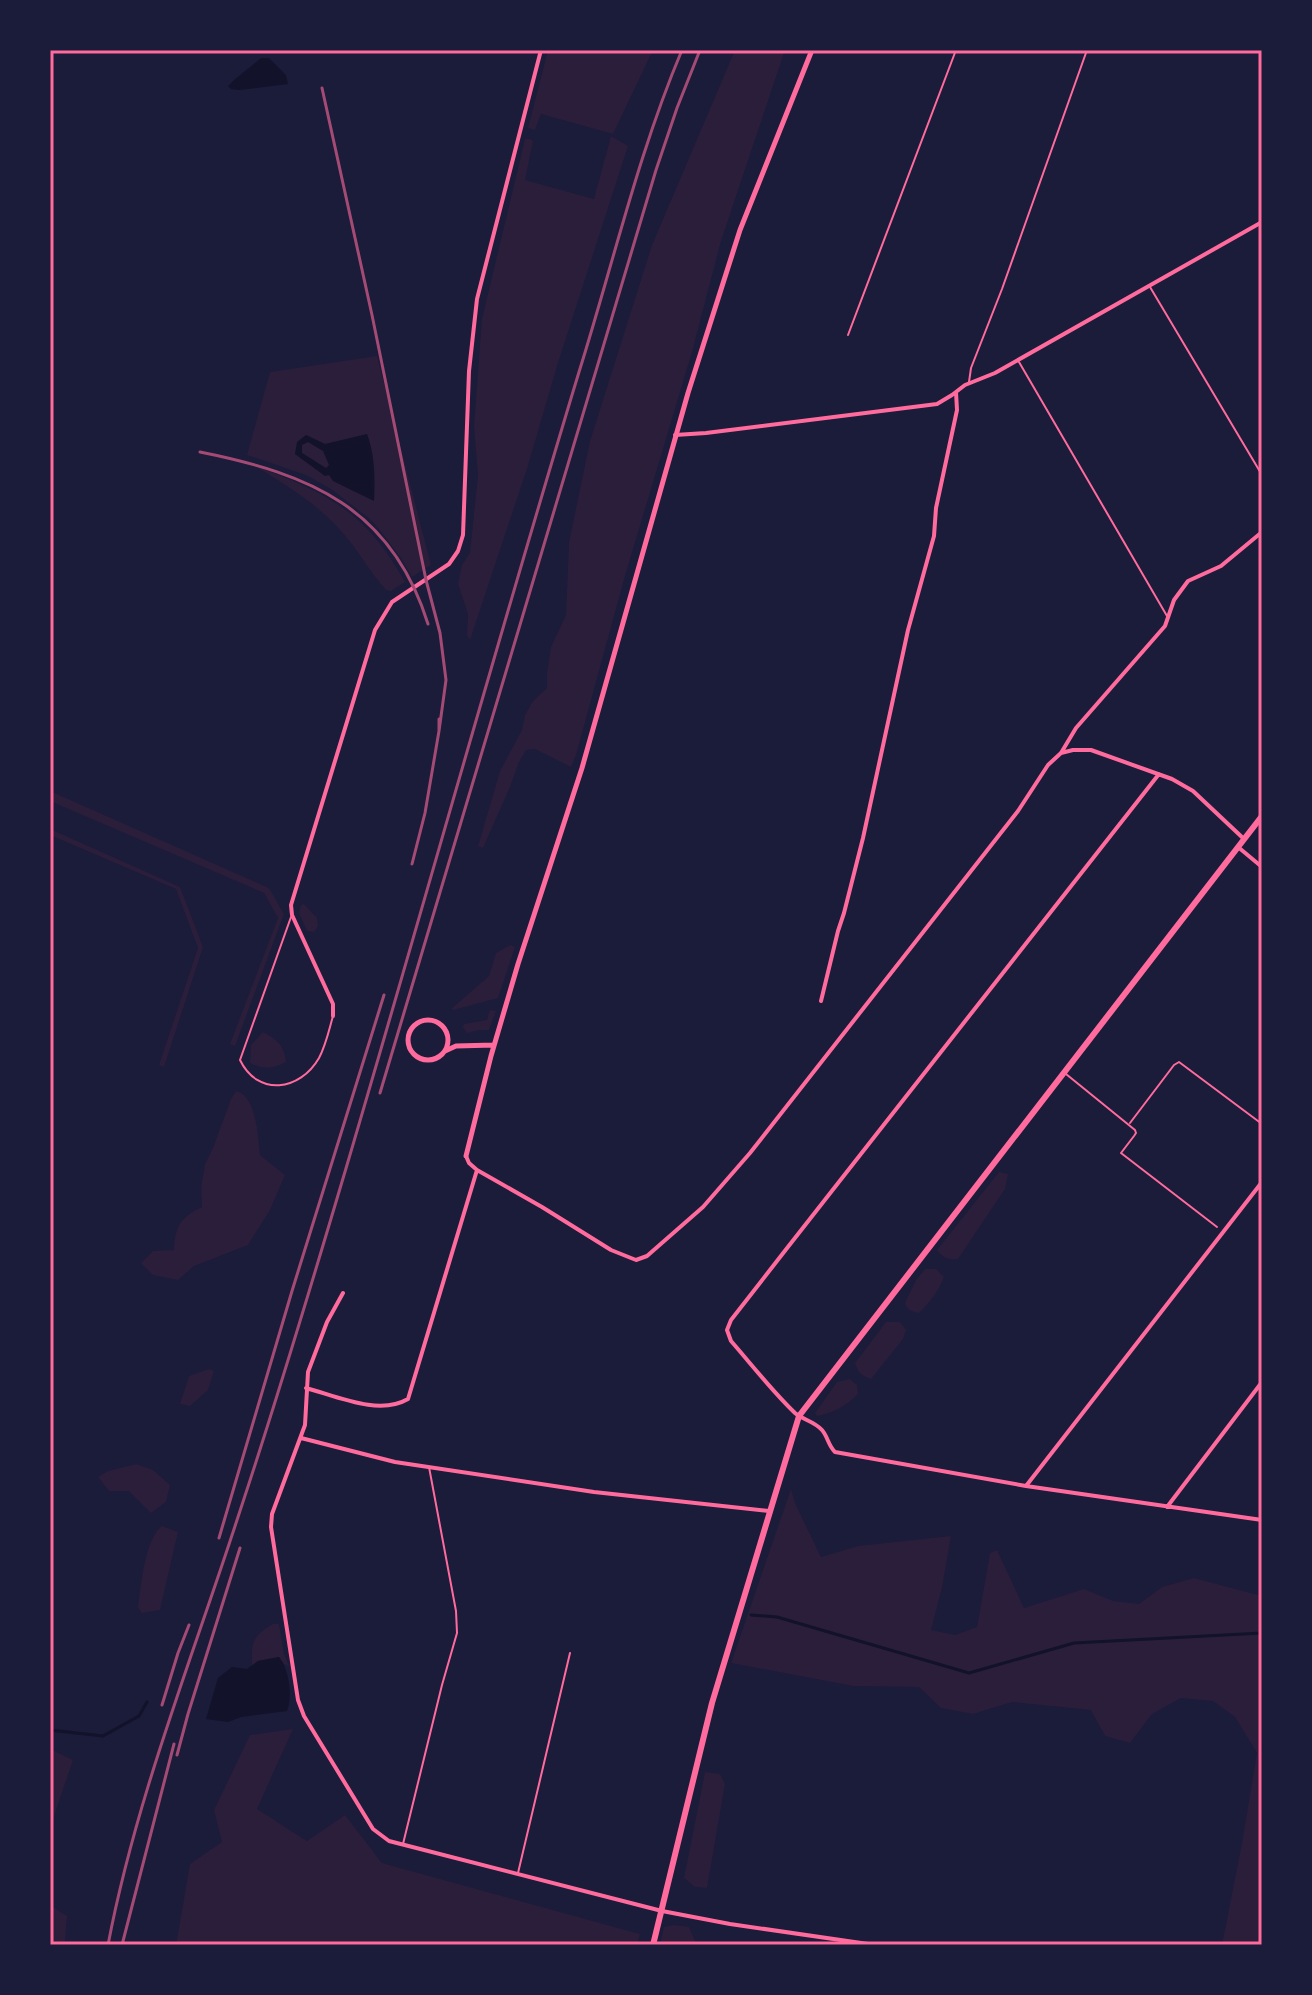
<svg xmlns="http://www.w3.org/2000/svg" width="1312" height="1995" font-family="Overpass,sans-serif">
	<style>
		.green { fill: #2a1e3b }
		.water { fill: #12122b; fill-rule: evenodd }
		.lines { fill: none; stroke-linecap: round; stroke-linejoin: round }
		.stream { stroke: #12122b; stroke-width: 3 }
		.service { stroke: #ff6b9d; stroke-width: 2 }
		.minor { stroke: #ff6b9d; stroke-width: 4 }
		.tertiary { stroke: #ff6b9d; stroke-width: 5 }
		.secondary { stroke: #ff6b9d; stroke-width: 6 }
		.rail { stroke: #a44b75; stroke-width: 3 }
		.neatline { fill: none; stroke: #ff6b9d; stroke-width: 3 }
	</style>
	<rect width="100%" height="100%" fill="#1b1b3a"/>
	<path class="green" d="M548,50H653L613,134L541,114L535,130L528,128Z
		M735,50H785L721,241L692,352L625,576L576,755L571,767L535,749L526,750L519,762L510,787L483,848L478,846L500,771L522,730L525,715L533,701L547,688V673L551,647L566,615L569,542L590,441L652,245Z
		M611,136L628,146L558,363L527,469L470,640L467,635L468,614L458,584L462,565L470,553L478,475L474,427L482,319L525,139H530L533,141L525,180L594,199Z
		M377,356L431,565L412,577L401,558L383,534L370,519L331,489L306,475L247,455L270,372Z
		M255,466C328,493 366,512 405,582L391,591L386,590C369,571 357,548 340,530C316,503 286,485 255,466Z
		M50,791L269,888L284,914L235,1046L230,1044L278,918L264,893L50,801Z
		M50,829L180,887L203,947L164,1067L159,1065L198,948L176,889L50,835Z
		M304,904L317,918L318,926L314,932L307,931L299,913L301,905Z
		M510,945L515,947L498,998L453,1010L451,1009L489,976L496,953Z
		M491,1010L496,1011L489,1030H479L467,1033L463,1027L464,1024L487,1020L489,1012Z
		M263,1032C277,1040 284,1044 286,1062C272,1069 264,1070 250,1063L251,1045Z
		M236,1091C257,1096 258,1137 260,1155L285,1175L270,1210L248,1245L194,1266L178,1280L153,1275L141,1263L153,1251L174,1250C175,1227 180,1217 202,1207L201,1187L205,1164L213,1148L231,1099Z
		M999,1172L1008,1174L1005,1189L958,1259C948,1260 943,1258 937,1250Z
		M925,1269H936L944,1277C938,1292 930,1302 919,1313C912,1312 907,1310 905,1303L916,1280Z
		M886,1322H900L906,1330L903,1339L871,1379C862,1376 858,1373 855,1363Z
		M209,1369L214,1371L208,1390L190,1406L180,1404L189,1376Z
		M850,1379L857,1385L858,1394C847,1406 832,1413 817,1416L815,1413L837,1382Z
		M136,1464L153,1470L170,1485L166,1502L151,1513L129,1491H109L98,1477L108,1471Z
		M791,1489L795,1503L821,1557L858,1546L951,1536L942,1588L931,1630L955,1635L977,1627L990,1553L997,1550L1024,1608L1084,1589L1113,1601L1139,1604L1162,1587L1194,1578L1262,1596V1945H1222L1242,1843L1257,1753L1235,1717L1213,1701L1181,1698L1152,1714L1130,1743L1105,1736L1091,1710L1012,1702L973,1714L941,1708L919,1687L853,1686L731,1663Z
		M162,1526L178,1532L160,1610L142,1613L138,1607C141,1586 145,1538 162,1526Z
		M273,1624H279L284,1654L289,1666L284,1664L279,1657L258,1661L252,1666C251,1643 252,1636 273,1624Z
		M293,1729L257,1809L307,1841L345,1815L382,1863L640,1934L637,1945H176L190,1864L222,1842L214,1810L250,1735Z
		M50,1749L73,1760L50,1828Z
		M705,1772L720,1774L725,1784L707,1888L695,1887L684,1878Z
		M50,1905L67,1916L65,1941L59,1945H50Z
		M674,1925L689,1927L695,1941L694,1945H660L664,1927Z"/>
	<path class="water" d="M261,58H269L286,75L288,84L239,90L231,89L228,86C239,75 250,68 261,58Z
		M367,434C375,455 375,479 374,501L333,481L329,475L325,476L295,454L297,442L306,435L325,444ZM308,442L323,451L329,465L326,468L302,453V445Z
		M279,1657C289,1669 293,1697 287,1711L241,1717L228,1722L206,1719L218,1678L232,1667L247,1669L258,1661Z"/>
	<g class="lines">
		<path class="stream" d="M751,1615L777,1617L969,1673L1074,1643L1262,1633
			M50,1730L103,1736L139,1716L147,1702"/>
		<path class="service" d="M1150,287L1262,475
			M848,335L956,50
			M1019,362L1167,616
			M969,382L971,368L1002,289L1087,50
			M291,917L240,1060C258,1097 300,1091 319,1058C326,1045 329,1030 333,1016
			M1066,1074L1135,1130L1136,1133L1134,1136L1121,1153L1217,1227
			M1130,1123L1174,1065L1179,1062L1262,1124
			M403,1844L442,1685L457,1633L456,1611L429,1467
			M518,1873L570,1653"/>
		<path class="minor" d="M675,435L706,433L937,404L952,395L965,385L995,373L1262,222
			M1061,753L1073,750H1091L1172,779L1193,791L1244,839
			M1159,774L784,1252L731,1320L727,1330L731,1341C752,1365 772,1391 795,1413C803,1420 814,1421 822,1430C828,1437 828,1445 835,1452L1026,1486L1262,1520
			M1238,847L1262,867
			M821,1001L838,931L844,913L863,838L908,630L934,536L936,508L957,410L956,392
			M333,1016V1004L292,915L291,905L375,630L392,602L449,564L458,551L463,535L469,371L477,299L541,50
			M466,1156L469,1163L477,1170L542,1207L611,1250L636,1260L647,1256L703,1207L750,1153L1018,811L1048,765L1061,753L1076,728L1165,626L1174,600L1188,581L1221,566L1262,532
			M343,1293L327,1322L308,1372L305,1425L272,1514L271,1527L298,1700L304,1716L373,1829L389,1841L662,1911L730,1924L875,1945
			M306,1388C336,1396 379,1416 408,1399L477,1170
			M301,1438L395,1462L594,1492L769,1511
			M1026,1486L1262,1182
			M1167,1507L1262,1382"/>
		<path class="tertiary" d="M408 1040a20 20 0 1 1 40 0a20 20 0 1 1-40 0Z
			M445,1051L456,1046L494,1045
			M466,1156L491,1056L518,964L582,768L688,393L740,230L812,50"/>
		<path class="secondary" d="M653,1945L712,1703L799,1416L1262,816"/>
		<path class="rail" d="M322,88L372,315L426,580L440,633L446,680L439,731
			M200,452C310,474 392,508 428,624
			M412,864L425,813L439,731V719
			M380,1093L656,170L677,108L700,50
			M219,1538L292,1291L384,995
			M162,1705L178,1653L189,1625
			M177,1755L188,1714L240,1548
			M108,1945C136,1798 192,1659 238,1517C277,1400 312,1283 347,1165C425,901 499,635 579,372C613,264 638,154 682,50
			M122,1945L174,1744"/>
	</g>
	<rect width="1312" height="1995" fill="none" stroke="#1b1b3a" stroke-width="104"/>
	<rect x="52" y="52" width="1208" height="1891" class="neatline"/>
</svg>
